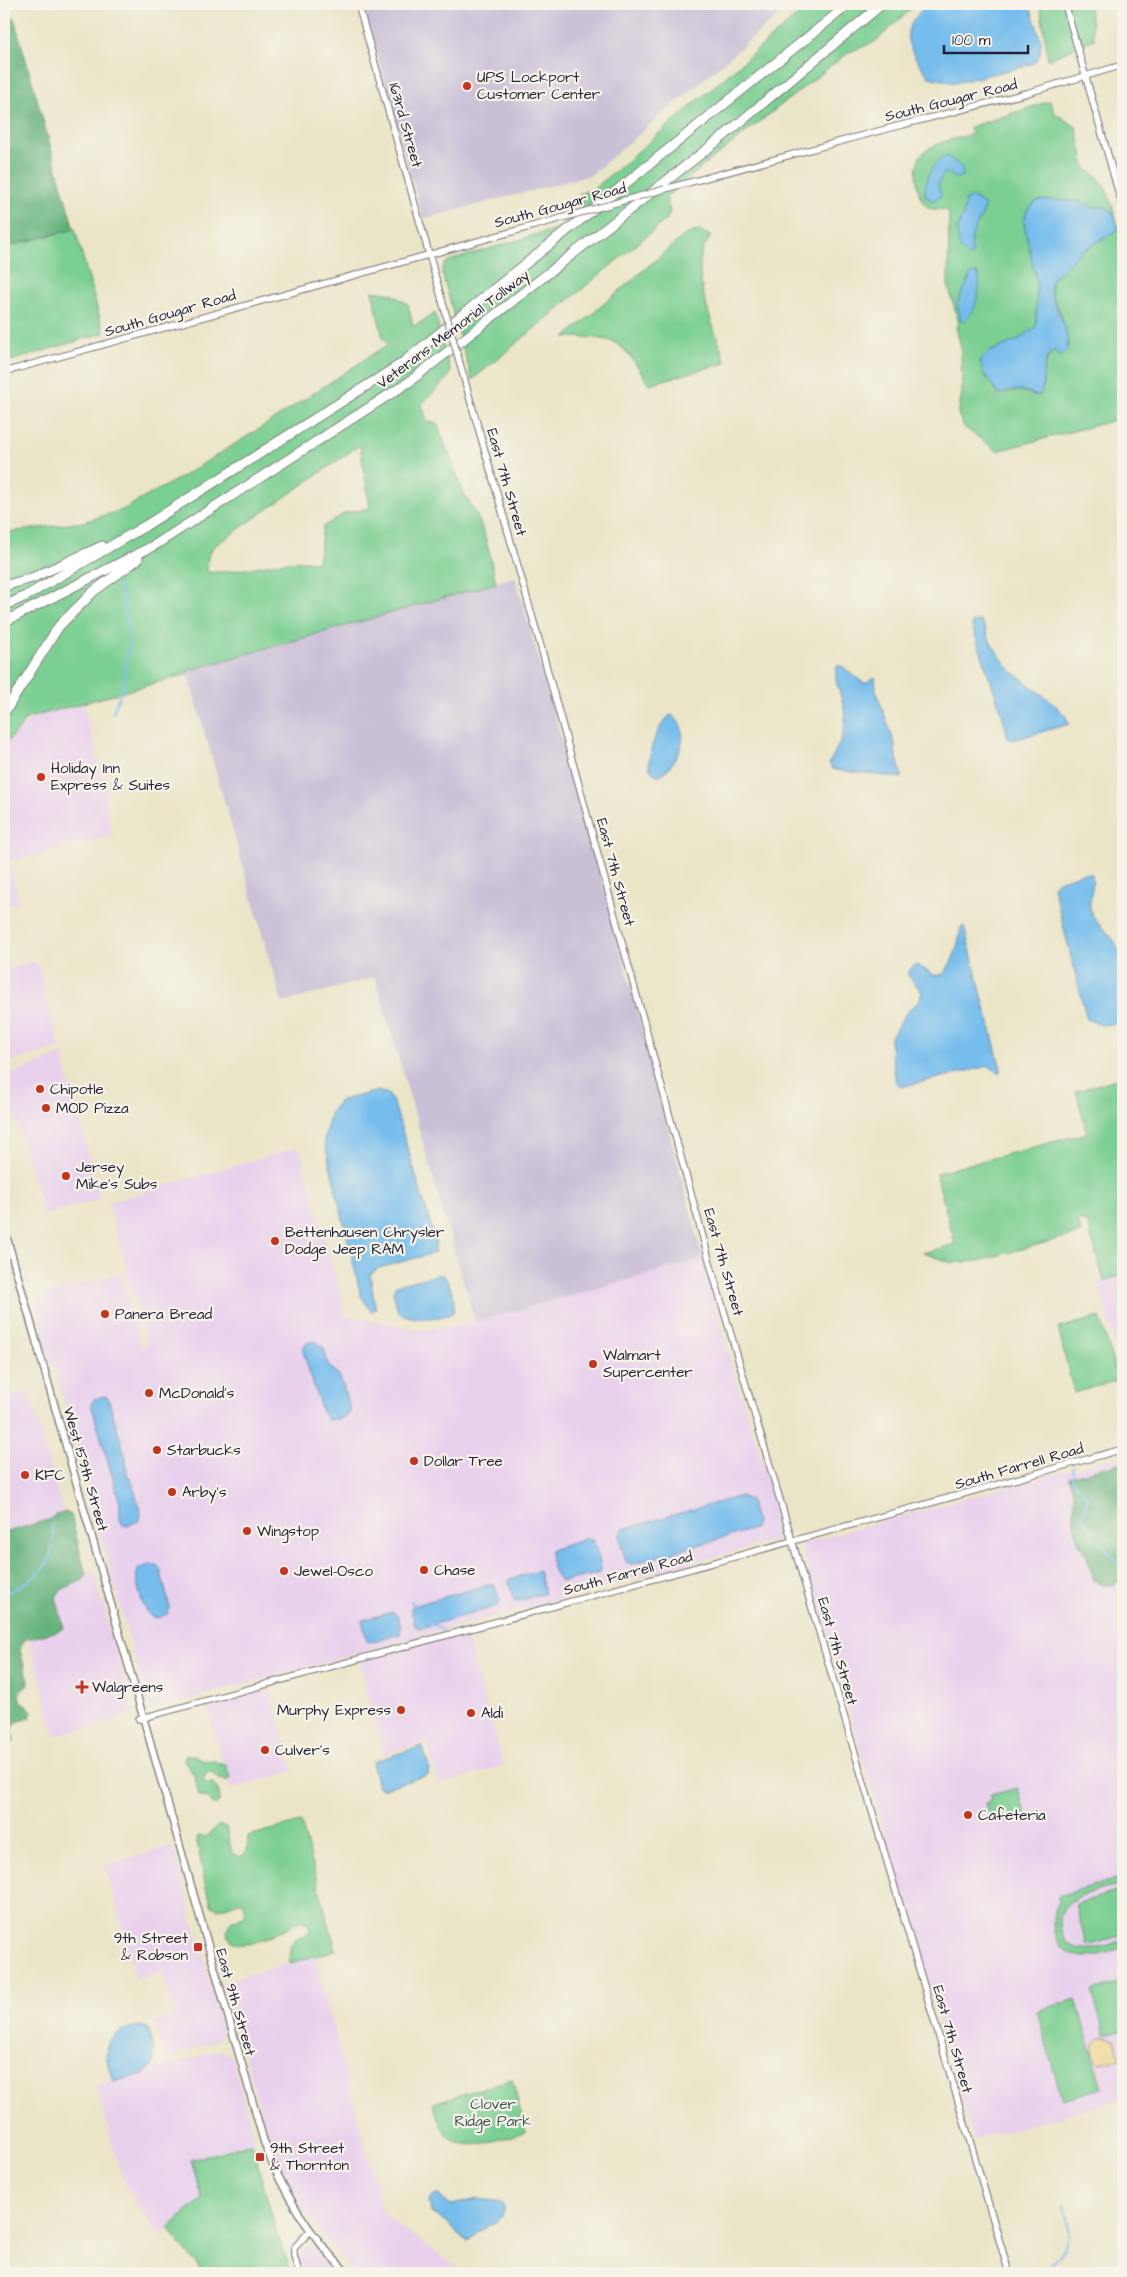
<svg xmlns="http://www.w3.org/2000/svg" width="1127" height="2277" font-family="'Architects Daughter',sans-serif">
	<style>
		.built { fill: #e9d1ed }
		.industrial { fill: #c9bfd7 }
		.green { fill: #7acf92; stroke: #4e7866; fill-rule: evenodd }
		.forest { fill: #63b27c; stroke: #426a5c }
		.sand { fill: #eeda9e; stroke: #887e6c }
		.water { fill: #75bded; stroke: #4c7094 }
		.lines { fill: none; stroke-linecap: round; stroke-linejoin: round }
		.stream { stroke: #75bded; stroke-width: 2 }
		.tertiary-casing { stroke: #868482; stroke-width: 8 }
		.secondary-casing { stroke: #868482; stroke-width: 9 }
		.motorway-casing { stroke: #868482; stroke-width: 11 }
		.tertiary { stroke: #fff; stroke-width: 5.5 }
		.secondary { stroke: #fff; stroke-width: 6 }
		.motorway { stroke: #fff; stroke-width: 9 }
		.tertiary-bridge-casing { stroke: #868482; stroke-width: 8; stroke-linecap: butt }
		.tertiary-bridge { stroke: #fff; stroke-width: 5.5 }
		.poi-dot { fill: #c8321e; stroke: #f7f3e8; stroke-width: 2 }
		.labels { text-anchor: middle; stroke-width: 4.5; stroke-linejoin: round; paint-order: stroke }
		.poi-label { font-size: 15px; fill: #22223b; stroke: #f7f3e8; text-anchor: start }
		.street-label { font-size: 15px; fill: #22223b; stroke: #f7f3e8 }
		.park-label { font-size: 15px; fill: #3c5655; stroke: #f7f3e8 }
	</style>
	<rect width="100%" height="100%" fill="#f7f3e8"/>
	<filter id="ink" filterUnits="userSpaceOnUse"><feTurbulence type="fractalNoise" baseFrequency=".02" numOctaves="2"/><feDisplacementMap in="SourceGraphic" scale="10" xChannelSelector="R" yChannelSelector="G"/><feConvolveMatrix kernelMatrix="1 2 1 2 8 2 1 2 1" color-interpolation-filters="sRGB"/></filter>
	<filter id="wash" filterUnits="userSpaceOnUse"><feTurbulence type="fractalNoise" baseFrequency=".0096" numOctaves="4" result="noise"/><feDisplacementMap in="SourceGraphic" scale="20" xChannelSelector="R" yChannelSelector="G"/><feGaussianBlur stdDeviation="1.12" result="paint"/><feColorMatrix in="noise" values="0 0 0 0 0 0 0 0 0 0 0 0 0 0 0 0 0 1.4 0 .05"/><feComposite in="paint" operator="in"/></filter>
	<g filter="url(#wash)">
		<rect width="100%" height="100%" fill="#ebe5c8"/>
		<path class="built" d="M84,704L106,791V810L113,835L9,862L20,902L4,906V746L30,719Z
			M36,961L60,1048L4,1063V970Z
			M62,1054L100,1199L44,1215L5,1077Z
			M299,1147L342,1299L343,1315L419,1330L450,1327L475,1322L703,1259L732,1366L787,1537L149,1710L56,1371L50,1360L35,1298L120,1273L141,1346L147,1345L108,1202Z
			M1123,1275V1373L1098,1283Z
			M29,1391L65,1519L4,1536V1398Z
			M1123,1455V2099L974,2140L801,1544Z
			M94,1571L133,1715L55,1736L29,1638L47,1583Z
			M465,1631L504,1766L439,1784L427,1742L384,1754L359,1661Z
			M270,1689L293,1771L230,1789L207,1707Z
			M172,1846L223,2027L221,2037L216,2041L165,2058L154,2022L175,2016L163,1972L136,1979L105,1865Z
			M314,1956L384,2215L465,2273H354L314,2224L288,2187L272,2148L223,1982Z
			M220,2050L228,2053L232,2059L256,2142L191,2160L203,2199L160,2235L137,2205L124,2180L118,2165L96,2086Z
			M306,2246H312L339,2273H302L298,2262L300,2250Z"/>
		<path class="industrial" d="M363,4H792L591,175L423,219Z
			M515,577L610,910L703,1259L475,1322L375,977L282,1003L187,671Z"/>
		<path class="green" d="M811,4H916L875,42L849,52L708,162L666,197L670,212L667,219L472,380L442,273L443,267L448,261L559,228L583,206L579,194L595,188Z
			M1040,4H1089L1094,39L1048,60Z
			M1050,101L1055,113L1076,127L1086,169L1098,177L1108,192L1123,242V418L997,451L964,427L958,414L962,393L961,348L956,327L959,324L948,285L949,214L947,210C941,209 933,210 928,207C916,199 912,165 922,154C934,142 956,139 972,134L970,127ZM1078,201L1093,207H1106V237L1082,251L1051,280L1052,295L1061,314L1069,345L1051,352L1043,370V388L1035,396C1022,389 1013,390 999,394L983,372L989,352L1016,341L1036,327L1037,284L1024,223Z
			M75,229L104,333L4,363V247Z
			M700,231L711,236C709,240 705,245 703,249C691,278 717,334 726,363L649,384C620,340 620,337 565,337L685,235L693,232Z
			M372,291L392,294L408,304L413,327L435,313L451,374L422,404L427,422L437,423L465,496C484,520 489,554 496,583L187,671L188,674L25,719L19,729L4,745V533L83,522L122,510L185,475L267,424L388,344L383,338ZM360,445L370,508L345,513L323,527L318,562C280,557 244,574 207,572L208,556L213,547Z
			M1123,1077V1275L1104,1281L1087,1221H1078L1081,1233L978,1261L953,1263L923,1253L955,1244L936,1173L1087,1133L1076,1091Z
			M1100,1317L1118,1380L1074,1393L1058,1328Z
			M186,1755H195L198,1759L206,1761L213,1760L219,1764H226L230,1779L226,1782L223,1779H218L212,1772L207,1773L203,1779L205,1783H213C218,1790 222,1795 218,1804L214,1805L209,1799L199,1796L195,1777L184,1760Z
			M1018,1788L1026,1816L999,1823L996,1816L989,1818L985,1804L991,1801L990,1795Z
			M301,1822L336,1950L290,1963C288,1947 291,1937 307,1934L310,1930L308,1924L301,1921C286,1927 240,1959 228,1936C226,1931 228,1926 231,1922L246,1916L242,1901L219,1909L212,1906L205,1884L197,1841L198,1836L205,1837L219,1825L226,1827L232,1853L240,1857L247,1852L248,1836Z
			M1123,1877V1885C1107,1889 1085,1892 1071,1901C1052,1914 1059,1945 1081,1949C1095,1951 1111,1944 1123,1940V1947C1111,1951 1098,1957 1085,1957C1056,1956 1045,1924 1059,1902L1058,1896Z
			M1123,1890V1935L1087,1946L1075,1904Z
			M1123,1982V2030L1105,2035L1092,1991Z
			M1076,1999L1102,2088L1062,2099L1037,2011Z
			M512,2079L526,2132C479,2144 449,2163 433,2103Z
			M252,2143L277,2234L292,2273H203L168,2228L202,2199L191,2160Z"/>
		<path class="forest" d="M14,18L74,229L4,247V21Z
			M1123,1462V1579L1114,1585H1101L1094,1580L1086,1554L1081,1548L1077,1538L1074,1521V1496L1069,1477Z
			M66,1512L71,1515L86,1575L83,1580L61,1590L56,1597L64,1628L55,1632L23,1640L20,1650L28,1682L27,1686L19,1694L20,1699L32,1711L30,1718L16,1722L12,1729L14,1742L4,1748V1533L48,1520L57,1514Z"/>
		<path class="sand" d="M1106,2037L1115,2039L1120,2059L1099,2063C1089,2053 1092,2039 1106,2037Z"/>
		<path class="water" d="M928,4H1029L1041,40L1040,54L1034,63L1022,67L955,83L929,77C906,45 896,33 928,4Z
			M947,156L961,167L963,176L957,178L945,172L938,183L941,196L933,201L925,196C925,181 931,161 947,156Z
			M973,197L984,205C985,220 966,230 973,254L969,257L959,247L957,230L964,212L965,200Z
			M1041,200L1078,201L1093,207H1106L1114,214L1119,229L1082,251L1051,280C1051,285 1050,291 1052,296C1056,310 1079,345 1061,357L1055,350C1039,358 1046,382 1040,395C1033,396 1030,392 1024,391C1015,389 1008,391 999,395L983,372L980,360L989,352L1016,341L1036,327L1037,284L1024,223C1026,211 1029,203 1041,200Z
			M977,273C982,280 978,300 974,308C972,312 967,317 964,321H961L957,304L971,274Z
			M981,620L991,643L1008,668L1054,704L1065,715L1069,724L1013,740L1008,738L1003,717L972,626V623Z
			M837,666H842L862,682L866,683L875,677L876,691L895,744L896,754L902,778L837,770L833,769L829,763C840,743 848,732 844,708C842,695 832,679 837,666Z
			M671,715C695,729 677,765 659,776C655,774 651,772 650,769C646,755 659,722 671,715Z
			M1083,873L1092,874C1095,886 1087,901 1091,912C1096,925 1108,931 1115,942C1127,965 1123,998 1123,1023L1102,1025L1087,1019L1053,886L1058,881Z
			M964,926L1001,1069L999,1073L989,1066L901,1087L896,1083L890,1039L905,1014L920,1000L922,992L907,974L915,964L934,975H942C955,961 958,945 961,927Z
			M379,1091L388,1094L394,1104L436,1242L434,1253L379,1268L370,1274L375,1306L376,1309L371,1311L361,1296L324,1140L331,1111L336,1105L341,1100Z
			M437,1275H444C450,1284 457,1302 453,1312C444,1320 407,1320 398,1312L393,1291L396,1285Z
			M313,1341L319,1343L324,1349L328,1364L340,1377L350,1409V1413L339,1419L328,1420L322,1412L303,1351L305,1344Z
			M103,1396L107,1397L109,1401L126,1459L127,1475L132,1482L141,1514L140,1520L128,1526L123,1525L120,1520V1503L91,1404L94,1399Z
			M741,1496L750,1500L756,1521L754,1529L632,1564L626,1562L619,1536L623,1529Z
			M585,1539L592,1540L594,1543L601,1566L600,1573L561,1582C555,1576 548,1559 551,1550Z
			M150,1564L157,1565L160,1569L170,1608L167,1614L157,1618L150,1616C142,1606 134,1581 138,1569Z
			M539,1571L545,1593L519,1601L514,1600L509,1582L510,1579Z
			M491,1584L495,1586L500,1601L498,1606L420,1628L415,1626L411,1609L412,1606Z
			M393,1612C399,1615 402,1628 400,1634L370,1642L367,1641L362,1620Z
			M422,1746L429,1767L428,1775L382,1789L378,1787L372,1762Z
			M140,2026L148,2028C153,2041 156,2053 152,2067L143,2074L113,2082C108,2064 99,2045 117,2034C124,2029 131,2027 140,2026Z
			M438,2194L447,2204L452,2205L478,2199L502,2202C511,2217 490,2225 480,2231C475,2234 473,2239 467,2241L458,2235L450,2224L431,2213L429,2200L434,2195Z"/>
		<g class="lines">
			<path class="stream" d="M113,713L125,680V663L129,646L123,597L119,587L116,585
				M1073,1466V1481L1088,1498L1083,1516C1093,1537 1108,1551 1123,1568
				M43,1483V1485
				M4,1595C38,1576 58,1568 52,1524
				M411,1601L415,1607
				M432,1624L443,1631
				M1043,2273C1068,2247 1074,2243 1064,2206"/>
		</g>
	</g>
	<g filter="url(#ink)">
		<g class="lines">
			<defs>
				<path id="tertiary" d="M358,4L442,300
					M1065,4L1123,208
					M665,189L886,129L1027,93L1123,65
					M460,364L541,647L713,1274L1009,2273
					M4,372L551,221
					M139,1719C467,1629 796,1542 1123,1449
					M299,2273L294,2256V2248L310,2231"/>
				<path id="secondary" d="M4,1204V1213
					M4,1228L264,2142C282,2192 310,2236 347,2273"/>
				<path id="motorway" d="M4,586L32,578L102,546
					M4,606L26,596L145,526L401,364L849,4
					M4,622L155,545L409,382L720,139L882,4
					M4,713L59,626L94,591L138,559"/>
			</defs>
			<use href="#tertiary" class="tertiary-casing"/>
			<use href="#secondary" class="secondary-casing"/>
			<use href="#motorway" class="motorway-casing"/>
			<use href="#tertiary" class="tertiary"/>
			<use href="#secondary" class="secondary"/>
			<use href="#motorway" class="motorway"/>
			<defs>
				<path id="tertiary-bridge" d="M551,221L665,189
					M442,300L460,364"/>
			</defs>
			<use href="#tertiary-bridge" class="tertiary-bridge-casing"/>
			<use href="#tertiary-bridge" class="tertiary-bridge"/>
		</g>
	</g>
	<g class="poi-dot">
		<circle cx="467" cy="86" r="5"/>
		<circle cx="41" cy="777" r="5"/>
		<circle cx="40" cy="1089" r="5"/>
		<circle cx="46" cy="1108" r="5"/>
		<circle cx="66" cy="1176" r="5"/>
		<circle cx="275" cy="1241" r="5"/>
		<circle cx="105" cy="1314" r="5"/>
		<circle cx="593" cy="1364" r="5"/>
		<circle cx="149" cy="1393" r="5"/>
		<circle cx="157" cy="1450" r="5"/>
		<circle cx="414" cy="1461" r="5"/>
		<circle cx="25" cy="1475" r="5"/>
		<circle cx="172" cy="1492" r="5"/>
		<circle cx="247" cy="1531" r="5"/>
		<circle cx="424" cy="1570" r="5"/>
		<circle cx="284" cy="1571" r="5"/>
		<path d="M79.5 1679.5h5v5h5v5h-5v5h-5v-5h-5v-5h5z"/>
		<circle cx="401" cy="1710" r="5"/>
		<circle cx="471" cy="1713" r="5"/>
		<circle cx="265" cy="1750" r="5"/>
		<circle cx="968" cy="1815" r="5"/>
		<rect x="193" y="1942" width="10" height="10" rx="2.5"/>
		<rect x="255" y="2152" width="10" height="10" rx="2.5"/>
	</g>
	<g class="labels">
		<g class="poi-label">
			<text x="477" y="82">UPS Lockport<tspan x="477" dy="17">Customer Center</tspan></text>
			<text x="51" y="773">Holiday Inn<tspan x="51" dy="17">Express &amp; Suites</tspan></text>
			<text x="50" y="1094">Chipotle</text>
			<text x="56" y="1113">MOD Pizza</text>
			<text x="76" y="1172">Jersey<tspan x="76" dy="17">Mike's Subs</tspan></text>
			<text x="285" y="1237">Bettenhausen Chrysler<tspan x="285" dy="17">Dodge Jeep RAM</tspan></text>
			<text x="115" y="1319">Panera Bread</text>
			<text x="603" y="1360">Walmart<tspan x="603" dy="17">Supercenter</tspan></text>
			<text x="159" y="1398">McDonald's</text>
			<text x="167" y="1455">Starbucks</text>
			<text x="424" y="1466">Dollar Tree</text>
			<text x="35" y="1480">KFC</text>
			<text x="182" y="1497">Arby's</text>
			<text x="257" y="1536">Wingstop</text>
			<text x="434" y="1575">Chase</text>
			<text x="294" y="1576">Jewel-Osco</text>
			<text x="92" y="1692">Walgreens</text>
			<text x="391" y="1715" text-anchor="end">Murphy Express</text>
			<text x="481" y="1718">Aldi</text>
			<text x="275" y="1755">Culver's</text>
			<text x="978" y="1820">Cafeteria</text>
			<text x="188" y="1943" text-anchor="end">9th Street<tspan x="188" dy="17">&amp; Robson</tspan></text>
			<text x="270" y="2153">9th Street<tspan x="270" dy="17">&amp; Thornton</tspan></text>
		</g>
		<g class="street-label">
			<text transform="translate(951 100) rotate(-14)" y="5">South Gougar Road</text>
			<text transform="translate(406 125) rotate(74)" y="5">163rd Street</text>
			<text transform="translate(560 205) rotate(-15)" y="5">South Gougar Road</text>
			<text transform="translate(170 313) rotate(-16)" y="5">South Gougar Road</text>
			<text transform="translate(453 329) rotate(-37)" y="5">Veterans Memorial Tollway</text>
			<text transform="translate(507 482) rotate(74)" y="5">East 7th Street</text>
			<text transform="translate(616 872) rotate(75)" y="5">East 7th Street</text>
			<text transform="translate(724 1262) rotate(74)" y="5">East 7th Street</text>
			<text transform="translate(1019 1466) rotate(-16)" y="5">South Farrell Road</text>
			<text transform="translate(86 1469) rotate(74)" y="5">West 159th Street</text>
			<text transform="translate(628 1573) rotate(-15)" y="5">South Farrell Road</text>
			<text transform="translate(838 1651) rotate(74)" y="5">East 7th Street</text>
			<text transform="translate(236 2002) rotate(74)" y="5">East 9th Street</text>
			<text transform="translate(953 2039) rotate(74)" y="5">East 7th Street</text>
		</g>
		<g class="park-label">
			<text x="493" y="2109">Clover<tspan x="493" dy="17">Ridge Park</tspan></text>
		</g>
	</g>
	<rect width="1127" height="2277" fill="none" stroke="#f7f3e8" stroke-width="20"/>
	<path d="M944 45v8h84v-8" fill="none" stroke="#22223b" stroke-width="2.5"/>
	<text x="952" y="45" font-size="15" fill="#22223b" stroke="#f7f3e8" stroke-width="4" paint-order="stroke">100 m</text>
</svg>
